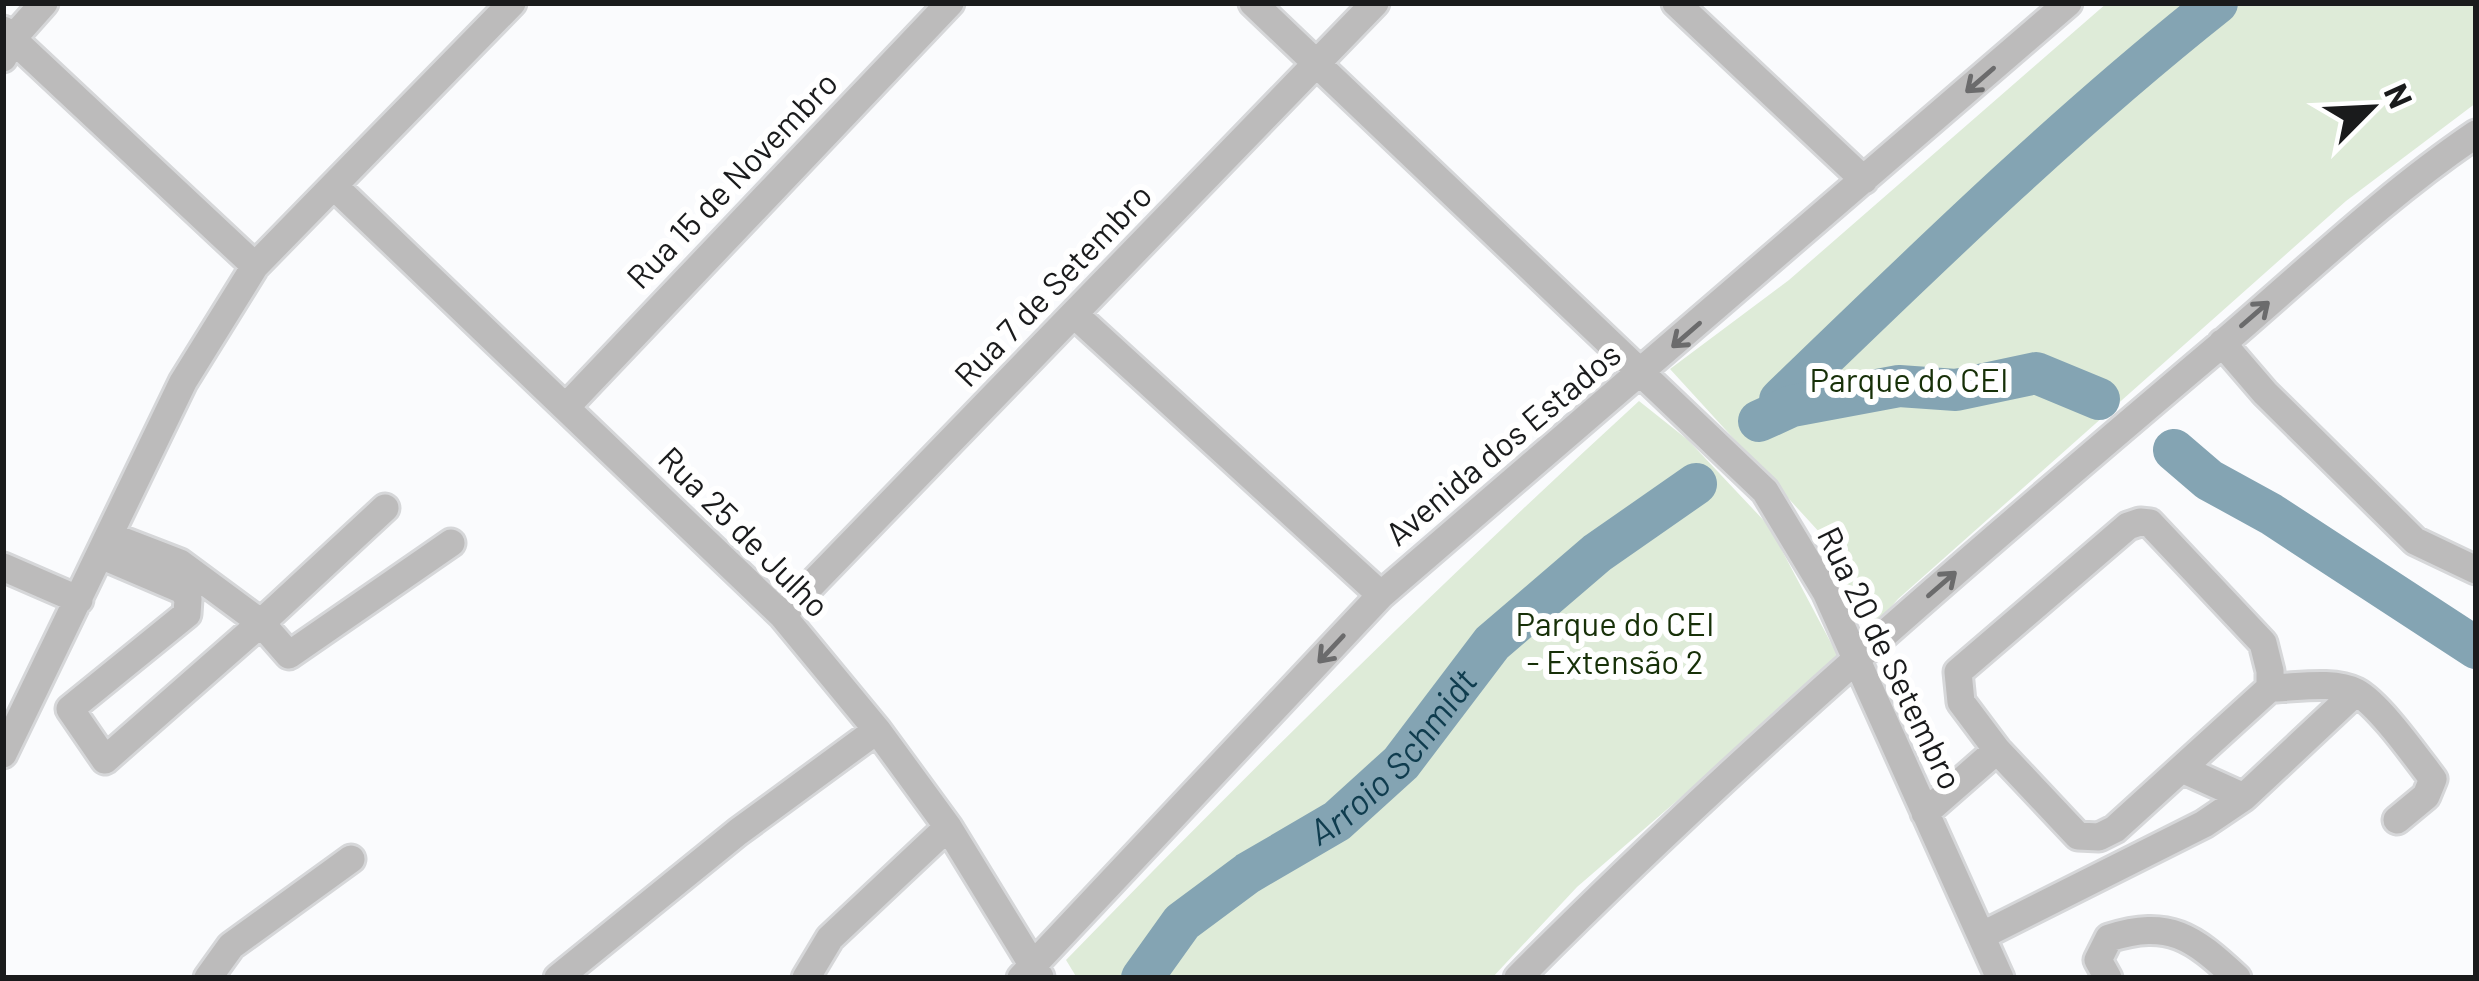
<svg xmlns="http://www.w3.org/2000/svg" width="2479" height="981" font-family="Barlow,sans-serif">
	<style>
		.green { fill: #deebd8 }
		.lines { fill: none; stroke-linecap: round; stroke-linejoin: round }
		.river { stroke: #84a4b3; stroke-width: 42 }
		.minor-casing { stroke: #d6d7d9; stroke-width: 33 }
		.minor { stroke: #bcbbbb; stroke-width: 27 }
		.oneway { stroke: #6b6b6c }
		.labels { text-anchor: middle; stroke-width: 12; stroke-linejoin: round; paint-order: stroke }
		.street-label { font-size: 33px; fill: #1a1b1c; stroke: #fff }
		.park-label { font-size: 33px; fill: #173008; stroke: #fff }
		.water-label { font-size: 36px; font-style: italic; fill: #0f3c4e; stroke: #fff }
	</style>
	<rect width="100%" height="100%" fill="#fafbfd"/>
	<path class="green" d="M2107,3H2476V103L2346,201L1898,599L1870,631L1821,534L1670,369L1789,280Z
		M1639,401L1688,440L1769,526L1840,660L1577,887L1492,978H1077L1066,960C1252,768 1443,581 1639,401Z"/>
	<g class="lines">
		<g class="river">
			<path d="M1780,400C1922,263 2062,126 2217,3"/>
			<path d="M1759,421L1792,406L1899,386L1956,390L2036,373L2099,399"/>
			<path d="M2174,450L2209,480L2271,514L2476,648"/>
			<path id="s1" d="M1142,978L1182,922L1248,873L1337,821L1401,763L1492,643L1597,553L1696,484"/>
		</g>
		<defs>
			<path id="minor" d="M1253,3L1765,491L1826,592L2000,978
				M1676,3L1864,180
				M3,30L255,266
				M3,58L12,39L44,3
				M335,187L782,615L877,730L948,827L1040,977
				M1075,315L1381,595
				M2222,343L2265,393L2415,541L2476,570
				M566,407L950,3
				M385,508L261,623L289,655L451,543
				M2140,522L2150,523L2263,643L2270,671V688L2115,829L2099,837L2078,836L1997,750L1961,702L1958,672L2128,526Z
				M101,555L183,590L188,599L187,614L70,709L105,760L261,623L180,563L110,536
				M3,567L79,600
				M782,615L1375,3
				M2270,688C2294,688 2333,680 2356,692C2379,704 2416,757 2433,779L2426,796L2397,820
				M3,754L183,382L255,266L512,3
				M2182,769L2244,797
				M1925,813L1997,750
				M1981,936L2204,824L2244,797L2356,692
				M208,978L231,946L351,859
				M558,978L738,832L877,730
				M806,978L830,938L948,827
				M1021,978L1381,595L2068,3
				M1518,978C1741,753 1982,547 2223,343C2306,272 2386,195 2476,134
				M2108,978L2098,960L2109,938C2169,919 2193,937 2237,978"/>
		</defs>
		<use href="#minor" class="minor-casing"/>
		<use href="#minor" class="minor"/>
	</g>
	<defs><path id="oneway-shaft" d="M-6 0H5M1.5-3L5.5 0L1.5 3" fill="none" stroke-width="1.6" stroke-linecap="round" stroke-linejoin="round" transform="scale(3)"/></defs>
	<g class="oneway">
		<use href="#oneway-shaft" transform="translate(1980 80) rotate(139)"/>
		<use href="#oneway-shaft" transform="translate(2255 314) rotate(-41)"/>
		<use href="#oneway-shaft" transform="translate(1686 335) rotate(139)"/>
		<use href="#oneway-shaft" transform="translate(1942 584) rotate(-41)"/>
		<use href="#oneway-shaft" transform="translate(1331 649) rotate(133)"/>
	</g>
	<g class="labels">
		<g class="street-label">
			<text transform="translate(732 180) rotate(-46)" y="12">Rua 15 de Novembro</text>
			<text transform="translate(1053 285) rotate(-46)" y="12">Rua 7 de Setembro</text>
			<text transform="translate(1503 444) rotate(-40)" y="12">Avenida dos Estados</text>
			<text transform="translate(744 532) rotate(45)" y="12">Rua 25 de Julho</text>
			<text transform="translate(1890 658) rotate(64)" y="12">Rua 20 de Setembro</text>
		</g>
		<g class="park-label">
			<text x="1909" y="392">Parque do CEI</text>
			<text x="1615" y="636">Parque do CEI<tspan x="1615" dy="38">- Extensão 2</tspan></text>
		</g>
		<g class="water-label">
			<text dy="13" stroke="none"><textPath href="#s1" startOffset="339">Arroio Schmidt</textPath></text>
		</g>
	</g>
	<rect width="2479" height="981" fill="none" stroke="#1a1b1c" stroke-width="12"/>
	<g transform="translate(2371 108) rotate(66)" stroke="#ffffff" stroke-width="9" paint-order="stroke">
	<path d="M0-9L21 45L0 30L-21 45Z" fill="#1a1b1c"/>
	<text y="-18" font-size="33" font-weight="bold" text-anchor="middle" fill="#1a1b1c">N</text>
	</g>
</svg>
